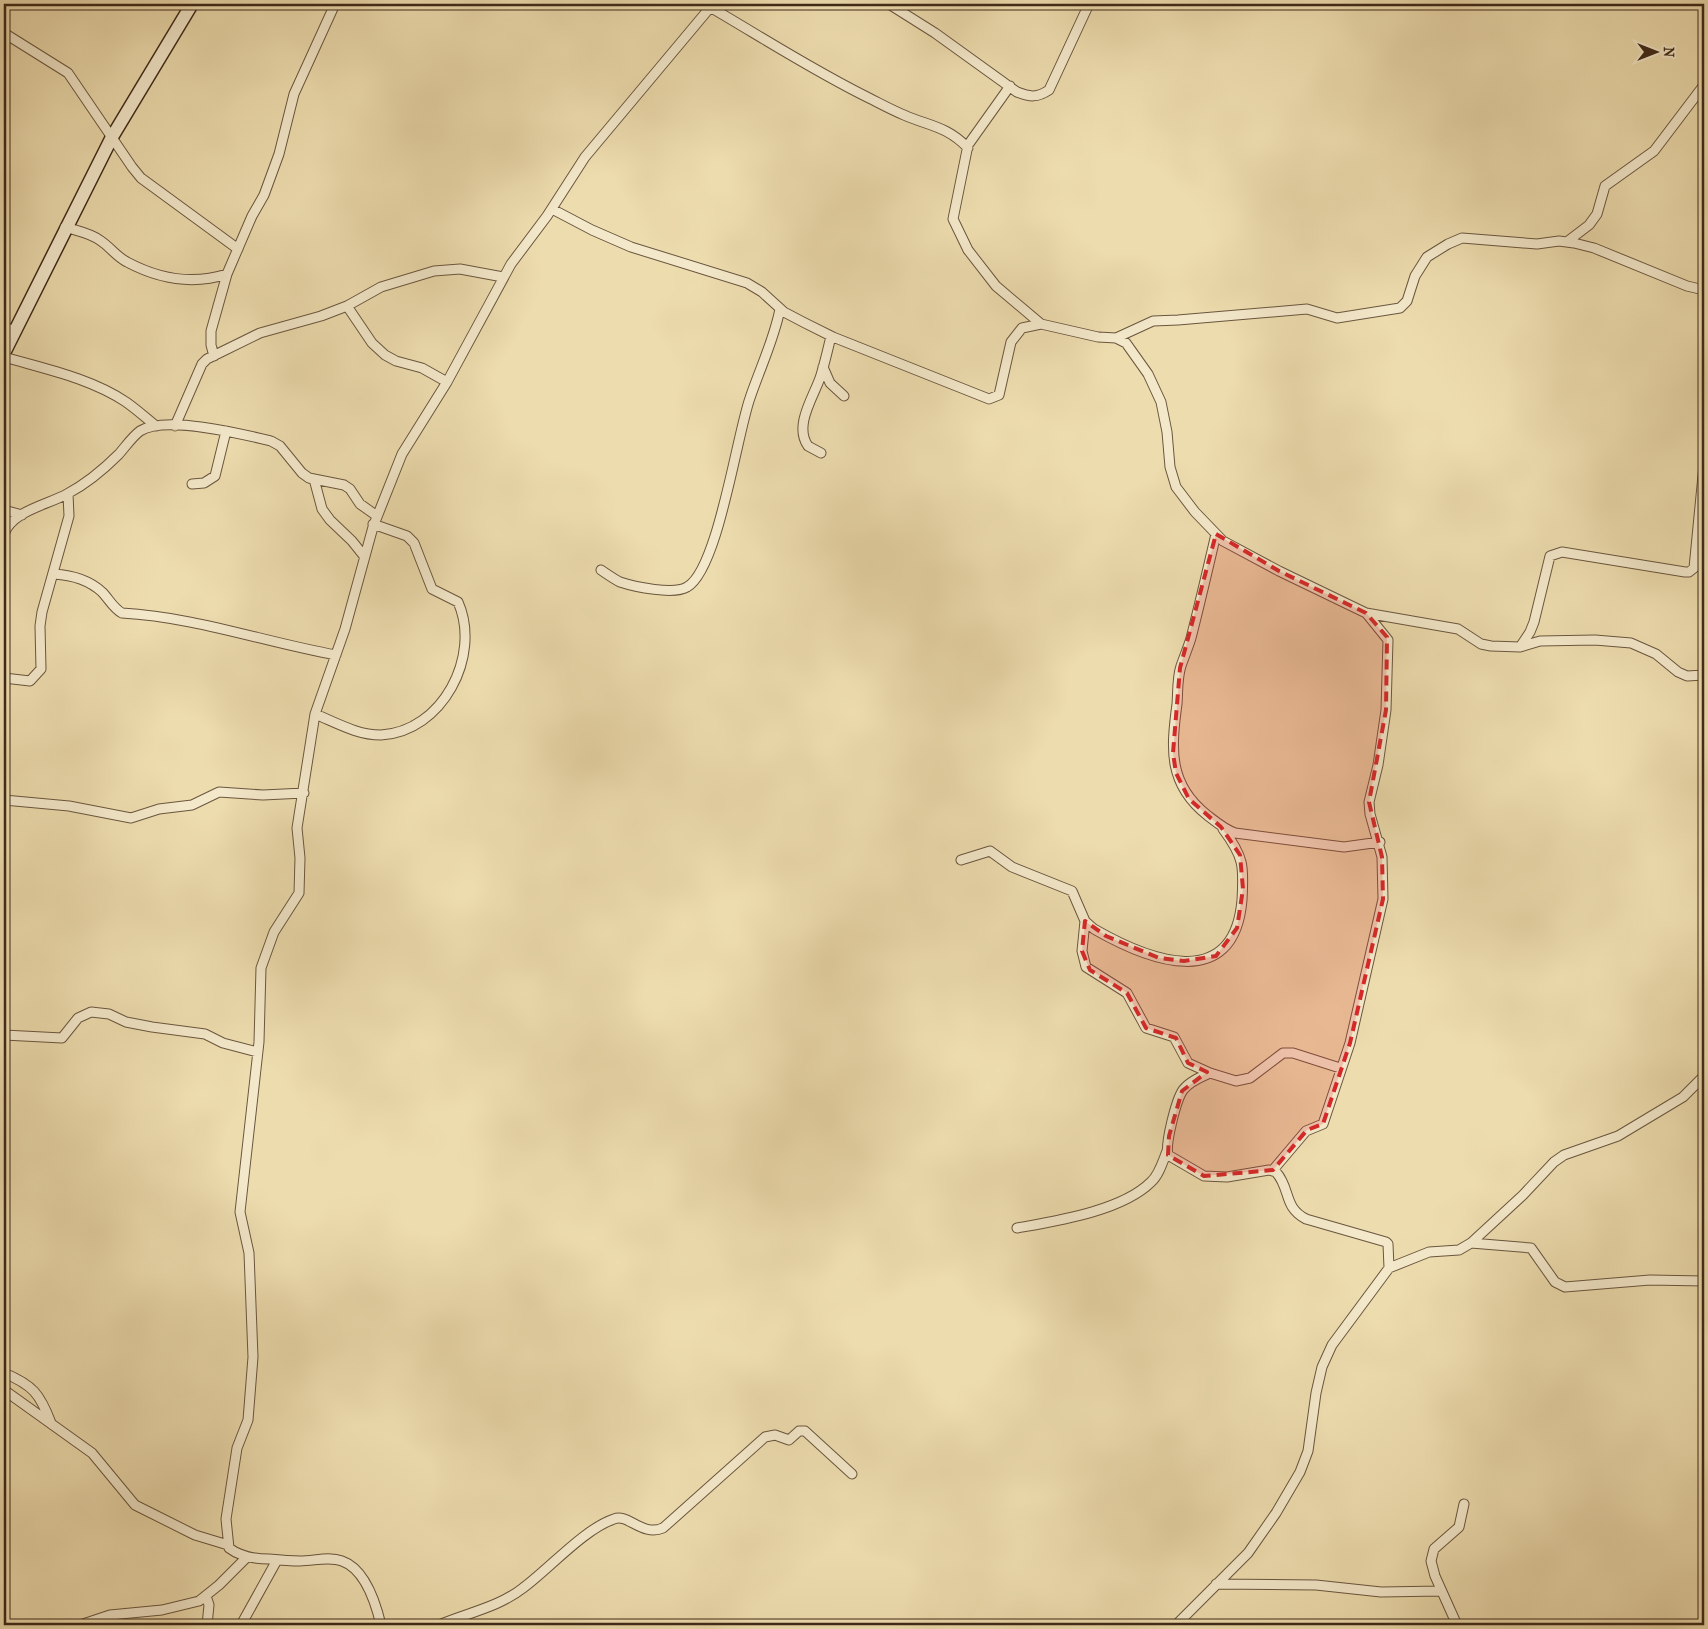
<svg xmlns="http://www.w3.org/2000/svg" width="1708" height="1629" font-family="'IM FELL French Canon',serif">
	<style>
		.lines { fill: none; stroke-linecap: round; stroke-linejoin: round }
		.street-casing { stroke: #6a563e; stroke-width: 11 }
		.secondary-casing { stroke: #3e2a19; stroke-width: 15 }
		.street { stroke: #f3e8ca; stroke-width: 9 }
		.secondary { stroke: #f3e8ca; stroke-width: 12 }
		.marked { fill: #d62828; fill-opacity: 0.2; stroke: #d62828; stroke-width: 4; stroke-dasharray: 10 6; stroke-linejoin: round }
	</style>
	<rect width="100%" height="100%" fill="#eddcae"/>
	<filter id="stains"><feTurbulence type="fractalNoise" baseFrequency=".004" numOctaves="4"/><feColorMatrix values="0 0 0 0 .2 0 0 0 0 .09 0 0 0 0 .02 0 0 0 .5 -.17"/></filter>
	<radialGradient id="worn" r=".72"><stop offset=".6" stop-color="#630" stop-opacity="0"/><stop offset="1" stop-color="#630" stop-opacity=".3"/></radialGradient>
	<g class="lines">
		<defs>
			<path id="street" d="M889,4L935,33L1017,92C1030,97 1037,98 1049,90L1089,4
				M710,7C763,38 814,71 869,98C881,104 892,110 904,115C929,126 947,126 968,148
				M4,33L68,73L132,167L141,178L238,249
				M1010,86L968,145L953,219L968,250L996,286L1041,324
				M552,209L592,230L631,247L747,283L762,292L784,312L803,322L833,337L989,399L999,395L1011,342L1022,328L1041,324L1098,337L1116,338L1126,343L1148,374L1161,402L1167,432L1170,467L1176,487L1195,512L1223,541L1279,571L1366,613L1458,629L1481,644L1491,646L1520,647L1540,641L1595,640L1631,643L1656,654L1678,672L1687,676L1704,675
				M65,227C77,231 91,233 101,241C110,247 117,257 127,262C159,279 193,285 227,274
				M1568,241L1589,225L1597,214L1605,186L1654,151L1704,85
				M347,306L372,343L385,355L396,361L422,368L447,382
				M4,327L15,331
				M1116,338L1153,321L1178,320L1307,309L1337,318L1400,308L1407,301L1415,276L1427,257L1448,244L1462,238L1537,244L1559,241L1574,243L1594,248L1687,286L1704,290
				M214,356L211,345V331L227,274L252,216L264,195L279,154L294,94L335,4
				M4,357C45,369 90,378 126,402C136,409 146,418 156,426
				M823,367L830,383L844,396
				M175,426L202,364L207,359L260,333L321,316L347,306L381,287L434,271L460,269L503,277
				M821,453L808,446C793,425 815,395 821,375C825,362 828,349 831,336
				M314,479L322,509L330,520L352,541L364,556
				M192,484L204,483L215,476L226,431
				M4,510L22,515
				M4,534C12,511 47,505 67,494C86,484 104,469 119,454C126,446 132,437 140,431C165,415 242,434 271,441L280,446L302,473L309,478L344,485L350,489L360,504L377,516
				M1216,534C1208,568 1200,603 1191,638C1188,648 1184,657 1181,666C1177,678 1178,692 1177,704C1171,749 1168,784 1207,815C1216,822 1224,829 1235,833L1344,847L1380,842
				M601,570C607,574 614,579 620,582C635,587 674,595 687,587C718,570 737,434 750,398C760,368 774,340 780,309
				M54,574C71,575 89,580 102,592C109,599 113,608 122,613C195,617 264,642 336,655
				M1520,647L1530,632L1534,622L1550,556L1562,552L1685,572H1689L1694,568L1704,465
				M4,678L30,681L41,669L40,626L42,612L69,516L68,494
				M315,714C337,723 357,735 381,735C442,732 482,656 458,602L432,589L414,543L407,536L373,524
				M4,800L69,806L131,818L159,809L192,805L219,792L263,795L304,793
				M961,860L990,851L1012,867L1072,891L1085,921L1094,929C1148,960 1234,994 1242,900C1244,866 1244,857 1223,829
				M1085,921L1082,951L1086,967L1127,993L1146,1028L1174,1037L1188,1063L1210,1073L1236,1081L1250,1078L1283,1053H1293L1340,1068
				M4,1035L62,1038L78,1018L91,1012L109,1014L126,1022L152,1027L205,1034L223,1043L257,1052
				M1210,1073C1201,1077 1190,1081 1183,1090C1176,1100 1165,1144 1168,1155L1204,1176L1227,1177L1269,1170L1276,1172C1291,1189 1283,1207 1306,1219L1386,1242L1388,1244L1389,1268
				M1273,1170L1306,1131L1323,1124L1350,1043L1383,899L1382,857L1370,814L1369,802L1378,765L1386,710L1388,640L1367,614
				M1017,1228C1056,1221 1122,1211 1151,1182C1159,1175 1163,1161 1167,1151
				M1471,1243L1531,1248L1555,1282L1565,1287L1650,1280L1704,1281
				M4,1373C33,1385 40,1394 51,1423
				M4,1390L92,1453L135,1505L195,1535L228,1545
				M1216,1584L1316,1585L1381,1592L1441,1591
				M206,1596L209,1605L207,1625
				M80,1625L110,1615L162,1610L199,1601L219,1585L247,1557
				M241,1625L277,1560
				M381,1625C376,1604 365,1569 342,1561C329,1556 314,1561 300,1561C290,1561 279,1560 269,1559C254,1559 241,1557 229,1548L226,1519L237,1448L248,1420L253,1357L249,1253L240,1212L259,1042L261,968L274,932L299,893L300,858L297,828L315,714L345,629L373,527L402,454L447,382L511,264L547,216L585,157L713,4
				M439,1625C467,1613 499,1607 523,1588C549,1569 584,1529 614,1519C628,1513 642,1537 663,1528L765,1437L775,1435L789,1440L799,1431H805L852,1474
				M1176,1625L1248,1553L1276,1513L1300,1472L1308,1451L1316,1393L1322,1367L1332,1345L1389,1268L1429,1252L1459,1250L1471,1243L1523,1195L1554,1162L1564,1155L1618,1136L1683,1097L1704,1076
				M1457,1625L1435,1576L1431,1561L1434,1549L1459,1527L1464,1504
				M1699,1625L1704,1623"/>
			<path id="secondary" d="M4,353L112,137L192,4"/>
		</defs>
		<use href="#street" class="street-casing"/>
		<use href="#secondary" class="secondary-casing"/>
		<use href="#street" class="street"/>
		<use href="#secondary" class="secondary"/>
	</g>
	<path class="marked" d="M1216,534L1279,571L1366,613L1387,637L1386,710L1369,802L1382,857L1383,899L1350,1043L1323,1124L1307,1130L1273,1170L1204,1176L1168,1155L1169,1136L1182,1091L1207,1072L1188,1063L1176,1038L1146,1028L1127,993L1090,970L1082,951L1085,921L1106,936L1159,958L1184,961L1216,956L1237,928L1243,889L1240,855L1221,827L1189,799L1176,773L1173,753L1180,668Z"/>
	<rect width="1708" height="1629" fill="none" stroke="#eddcae" stroke-width="20"/>
	<rect x="5" y="5" width="1698" height="1619" fill="none" stroke="#3e2a19" stroke-width="2.5"/>
	<rect x="10" y="10" width="1688" height="1609" fill="none" stroke="#3e2a19"/>
	<g transform="translate(1656 52) rotate(90)" stroke="#f3e8ca" stroke-width="4" paint-order="stroke">
	<path d="M0-4L9 19L0 12L-9 19Z" fill="#3e2a19"/>
	<text y="-8" font-size="14" font-weight="bold" text-anchor="middle" fill="#3e2a19">N</text>
	</g>
	<rect width="100%" height="100%" filter="url(#stains)"/>
	<rect width="100%" height="100%" fill="url(#worn)"/>
</svg>
